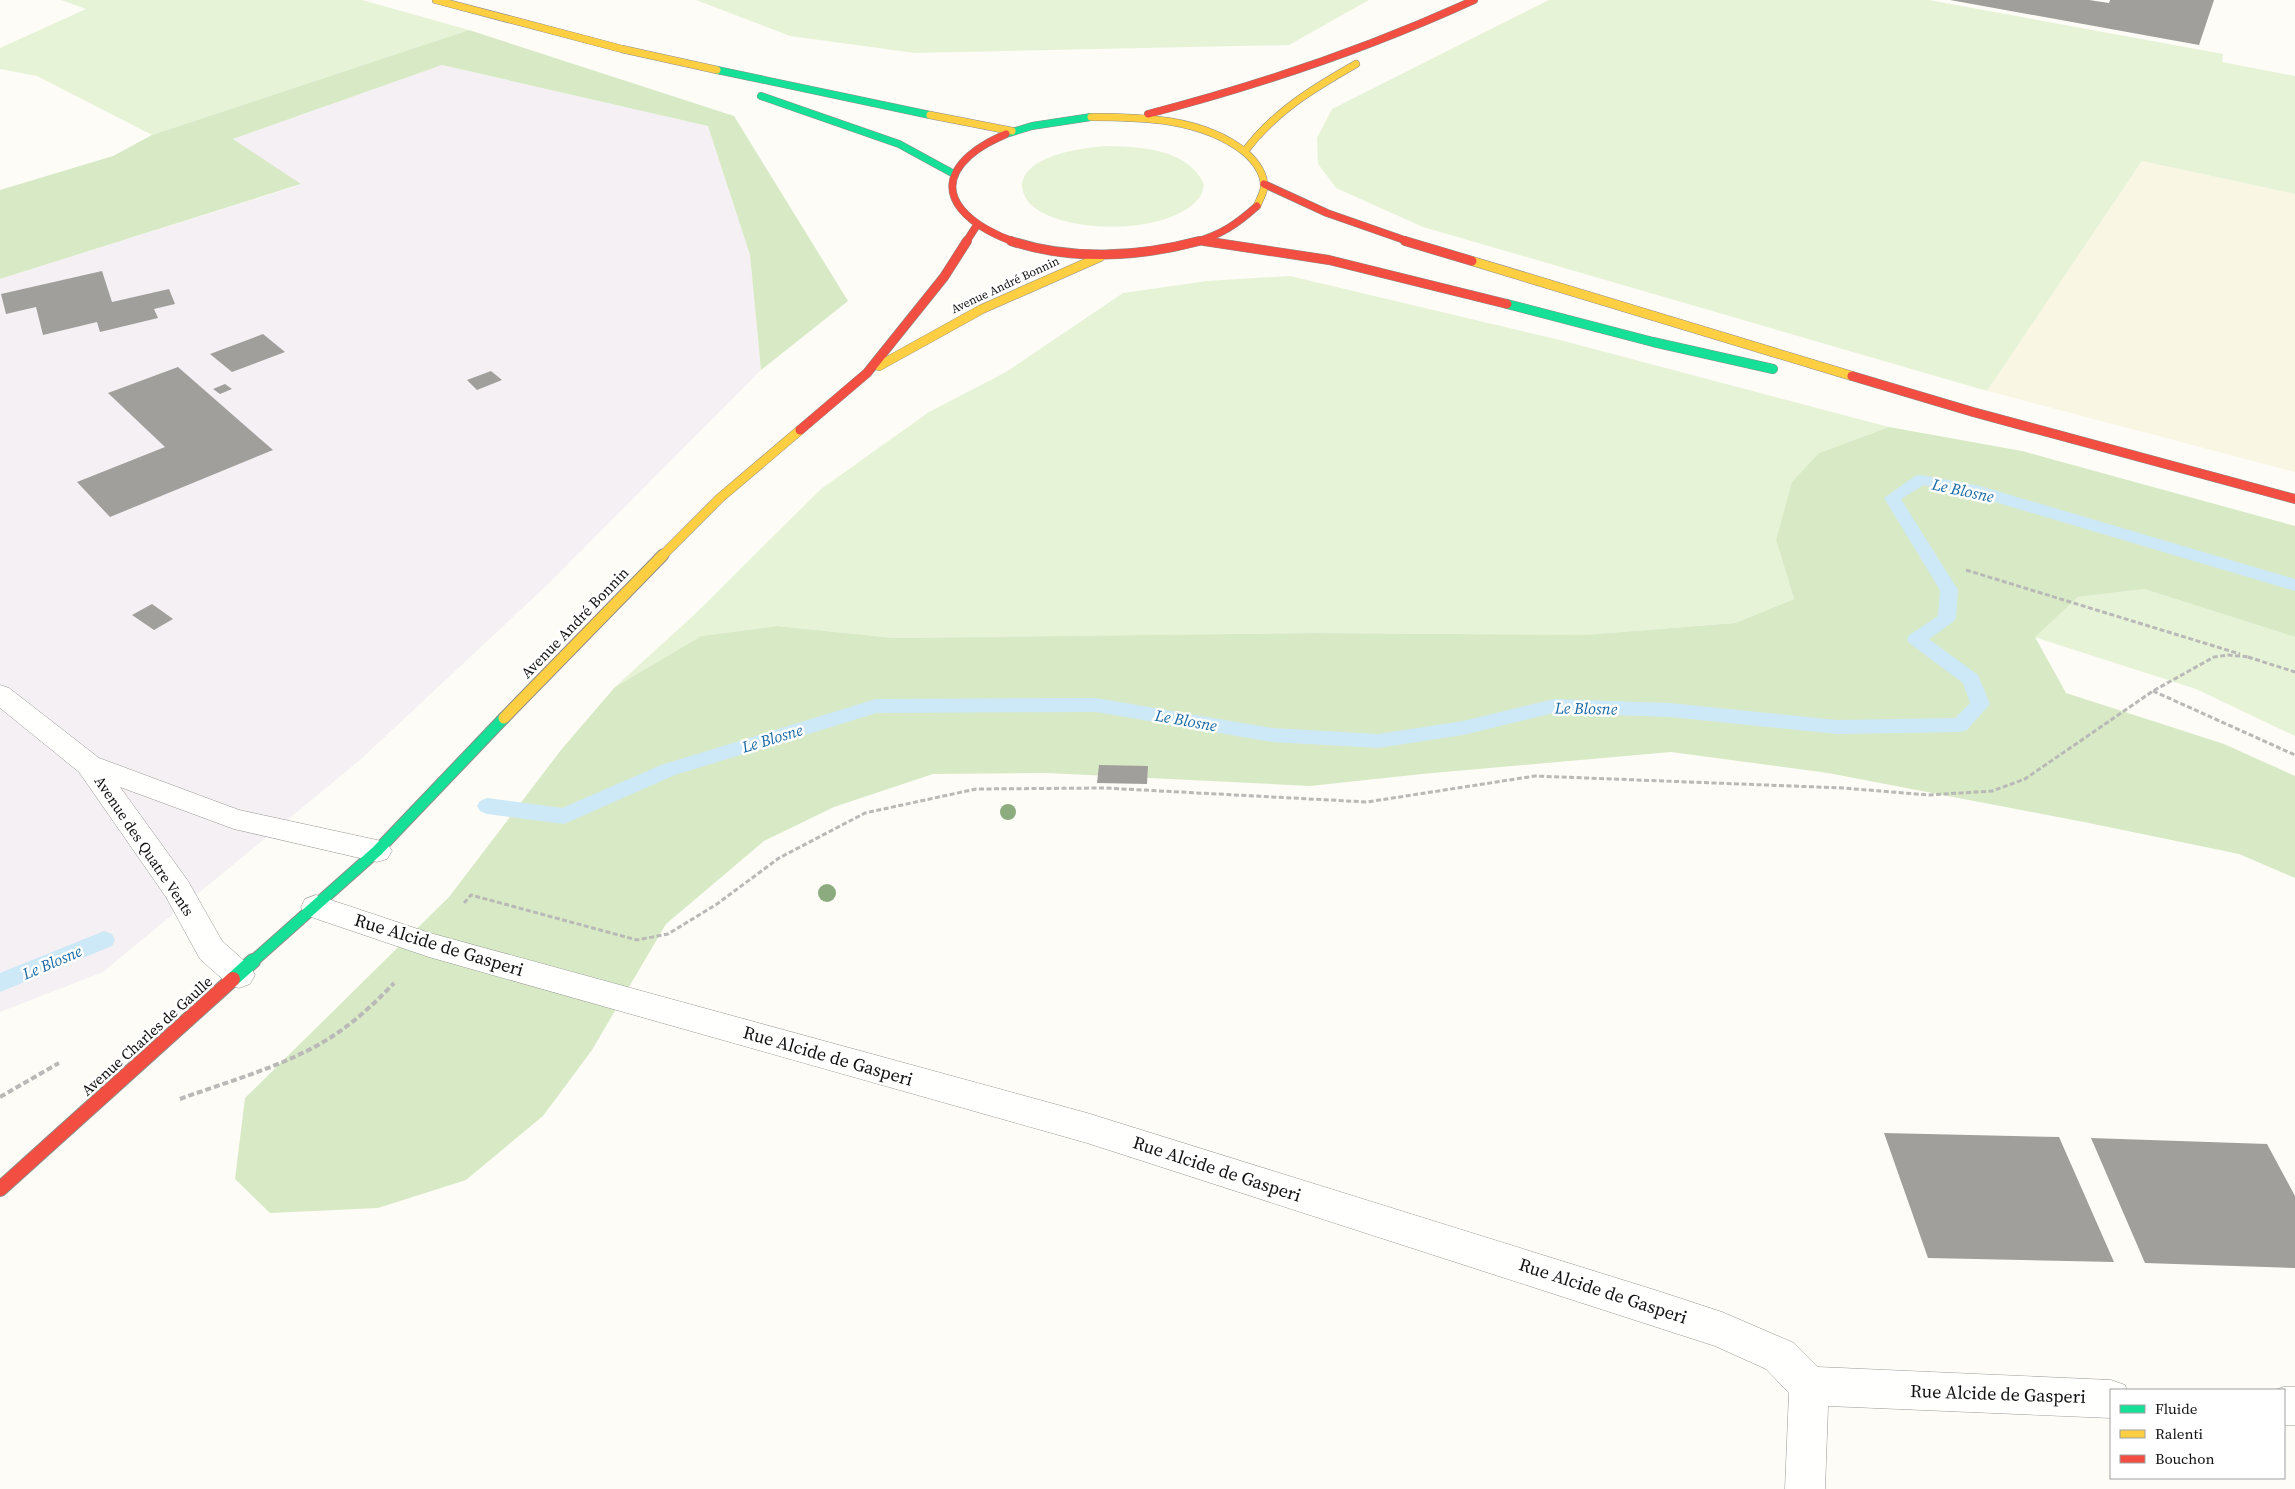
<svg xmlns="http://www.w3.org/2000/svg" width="2295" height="1489" font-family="'Source Serif 4',serif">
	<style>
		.industrial { fill: #f5f0f3 }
		.farmland { fill: #f9f7e4 }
		.green { fill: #e7f3d7 }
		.forest { fill: #d8eac5 }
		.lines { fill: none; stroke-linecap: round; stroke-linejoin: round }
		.stream { fill: #cde8f7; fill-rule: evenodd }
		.building { fill: #a19f9c }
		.street-casing { stroke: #979795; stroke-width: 1 }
		.fast-far3-casing { stroke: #8e8d8b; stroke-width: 8 }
		.fast-far2-casing { stroke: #8e8d8b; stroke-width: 10 }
		.fast-far1-casing { stroke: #8e8d8b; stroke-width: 13 }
		.fast-casing { stroke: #8e8d8b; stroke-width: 16 }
		.slow-far2-casing { stroke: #8e8d8b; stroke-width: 8 }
		.slow-far1-casing { stroke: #8e8d8b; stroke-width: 10 }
		.slow-casing { stroke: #8e8d8b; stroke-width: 13 }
		.jam-far2-casing { stroke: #8e8d8b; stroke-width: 8 }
		.jam-far1-casing { stroke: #8e8d8b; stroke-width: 10 }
		.jam-casing { stroke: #8e8d8b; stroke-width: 16 }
		.path-far1 { stroke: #b9b9b8; stroke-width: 3; stroke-dasharray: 5 2.5; stroke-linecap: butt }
		.path { stroke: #b9b9b8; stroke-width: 4; stroke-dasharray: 6 3; stroke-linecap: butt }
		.street { fill: #fffffe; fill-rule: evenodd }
		.fast-far3 { stroke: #16e098; stroke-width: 7 }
		.fast-far2 { stroke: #16e098; stroke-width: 9 }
		.fast-far1 { stroke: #16e098; stroke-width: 11 }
		.fast { stroke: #16e098; stroke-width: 14 }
		.slow-far2 { stroke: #ffcf43; stroke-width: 7 }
		.slow-far1 { stroke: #ffcf43; stroke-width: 9 }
		.slow { stroke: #ffcf43; stroke-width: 11 }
		.jam-far2 { stroke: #f24e42; stroke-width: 7 }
		.jam-far1 { stroke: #f24e42; stroke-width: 9 }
		.jam { stroke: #f24e42; stroke-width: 14 }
		.tree { fill: #8cac80 }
		.labels { text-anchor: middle; stroke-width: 5; stroke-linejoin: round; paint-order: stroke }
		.far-street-label { font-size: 12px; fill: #111; stroke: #fff }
		.street-label { font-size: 15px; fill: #111; stroke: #fff }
		.water-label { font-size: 16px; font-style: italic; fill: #1768a6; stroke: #fff }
		.near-street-label { font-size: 18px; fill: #111; stroke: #fff }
	</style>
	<rect width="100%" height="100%" fill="#fdfcf7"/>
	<path class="industrial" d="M442,65L708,126L750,255L761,370L545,587L360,760L103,972L0,1012V279L300,185L233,139Z"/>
	<path class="farmland" d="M2142,161L2295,194V472L1987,391Z"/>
	<path class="green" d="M61,0H362L469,30L152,135L37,76L0,69V48L86,9Z
		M696,0H1369L1289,45L915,53L790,36Z
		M1549,0H1929L2223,54L2222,62L2295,76V194L2142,161L1987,391L1423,227L1336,188L1318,164L1317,138L1332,109Z
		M1106,146C1141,147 1187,148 1204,184C1203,189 1202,195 1199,198C1170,235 1065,235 1031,205C1026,200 1022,192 1022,185C1025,155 1082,148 1106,146Z
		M1290,276L1560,340L1889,427L1819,453L1776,540L1794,599L1735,623L1583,635L1316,633L895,638L777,626L701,636L615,687L695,614L821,489L929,412L1006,372L1123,293L1207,281Z
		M2144,589L2295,637V736L2196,689L2034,637L2078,597Z"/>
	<path class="forest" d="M469,30L734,116L848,301L761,370L750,255L708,126L442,65L233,139L301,184L0,279V190L113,156L152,135Z
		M1889,427L2022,451L2295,526V637L2144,589L2078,597L2035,637L2066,693L2224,744L2295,776V878L2239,854L2089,823L1828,773L1671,752L1422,774L1310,786L1047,773L933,774L834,807L764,841L666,924L592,1050L543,1116L466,1180L378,1208L270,1213L235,1179L245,1098L449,897L561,750L615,687L701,636L777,626L895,638L1316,633L1583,635L1735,623L1794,599L1776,540L1792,482L1819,453Z"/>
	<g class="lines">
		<path class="stream" d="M1921,475L1980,486L2295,579V591L1971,495L1924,485L1901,499L1958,590L1956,618L1953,622L1929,639L1978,675L1990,704L1967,730L1960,732L1837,734L1670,717L1554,713L1463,735L1378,748L1272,742L1096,712L877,713L675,775L564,824L487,814L480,811L477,806L480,801L487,798L562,808L661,765L876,699L1096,698L1272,728L1378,734L1463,721L1554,699L1670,703L1837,720L1955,718L1970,703L1963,683L1909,643L1907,639L1909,635L1938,616L1940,590L1884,498L1915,476Z
			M104,931L112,934L115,940L112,946L0,992V973Z"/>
	</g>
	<path class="building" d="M1950,0H2089L2109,3L2110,0H2214L2199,45Z
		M102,271L112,302L169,289L175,304L154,309L158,318L100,332L97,322L43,335L36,307L6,314L1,294Z
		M263,334L285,352L232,372L210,354Z
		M178,367L273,450L110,517L77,482L165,447L108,393Z
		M491,371L502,380L477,390L467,380Z
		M225,384L232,389L220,394L213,389Z
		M152,604L173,619L154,630L132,615Z
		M1099,765L1148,766L1147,784L1097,783Z
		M1884,1133L2059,1137L2114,1262L1928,1258Z
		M2091,1138L2267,1144L2295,1196V1268L2145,1263Z"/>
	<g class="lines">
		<defs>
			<path id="street" d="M0,685L9,688L99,758L239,810L377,840L387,843L392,851L387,859L377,862L234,829L120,787L188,881L222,941L250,966L255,975L250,984L239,988L228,984L200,959L166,897L79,772L0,708Z
				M316,895L430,933L1087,1113L1658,1291L1722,1312L1794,1343L1818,1367L2111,1380L2125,1385L2127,1390H2111V1418L1828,1406L1825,1489H1785L1789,1393L1766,1369L1715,1346L1087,1143L429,957L305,915L301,907L305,899Z
				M2284,1387H2295V1425H2284V1390H2275Z"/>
			<path id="fast-far3" d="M717,70L930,115
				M761,96L899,144L954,174
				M1006,134L1032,126L1091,117"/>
			<path id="fast-far2" d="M1507,304L1653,342L1773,369"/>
			<path id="fast-far1" d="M251,963L377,851L504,718"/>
			<path id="fast" d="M233,979L253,961"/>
			<path id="slow-far2" d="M436,0L622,49L717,70
				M930,115L1012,131
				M1091,117C1143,117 1202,118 1245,152C1255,161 1265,174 1264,188C1263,194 1259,201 1257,206
				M1245,151C1275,111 1314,88 1356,64"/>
			<path id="slow-far1" d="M1472,261L1852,376
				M879,366L982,309L1100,257
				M662,556L720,498L800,430"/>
			<path id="slow" d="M504,718L663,555"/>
			<path id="jam-far2" d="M1148,114C1260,85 1369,48 1474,0
				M1006,134C993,140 980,146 969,156C925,196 978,230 1015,242
				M1264,184L1327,213L1410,242
				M1202,241L1212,242
				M966,242L977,225
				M1195,242C1221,235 1237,224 1257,206"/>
			<path id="jam-far1" d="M1011,241C1071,261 1139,257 1199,241
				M1204,241L1329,260L1507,304
				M1405,241L1472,261
				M1852,376L1973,412L2295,499
				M800,430L867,373L944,277L967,241"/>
			<path id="jam" d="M0,1189L233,979"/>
		</defs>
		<use href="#street" class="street-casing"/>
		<use href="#fast-far3" class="fast-far3-casing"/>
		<use href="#fast-far2" class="fast-far2-casing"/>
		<use href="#fast-far1" class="fast-far1-casing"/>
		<use href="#fast" class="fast-casing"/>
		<use href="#slow-far2" class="slow-far2-casing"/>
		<use href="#slow-far1" class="slow-far1-casing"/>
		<use href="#slow" class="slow-casing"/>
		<use href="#jam-far2" class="jam-far2-casing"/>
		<use href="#jam-far1" class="jam-far1-casing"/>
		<use href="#jam" class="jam-casing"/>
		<path class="path-far1" d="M1966,570L2240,654
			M2248,657L2295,672
			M2153,691L2295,755
			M464,903L471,895L637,940L668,934L717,904L779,858L865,813L976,789L1105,788L1367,802L1535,776L1843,788L1929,795L1992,791L2025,779L2153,691L2214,657L2228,655L2250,657"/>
		<path class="path" d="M0,1097L59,1063
			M180,1099C234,1079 295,1064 343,1029C361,1016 378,1000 394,983"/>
		<use href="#street" class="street"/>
		<use href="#fast-far3" class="fast-far3"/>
		<use href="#fast-far2" class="fast-far2"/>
		<use href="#fast-far1" class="fast-far1"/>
		<use href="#fast" class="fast"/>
		<use href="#slow-far2" class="slow-far2"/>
		<use href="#slow-far1" class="slow-far1"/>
		<use href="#slow" class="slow"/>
		<use href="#jam-far2" class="jam-far2"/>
		<use href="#jam-far1" class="jam-far1"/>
		<use href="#jam" class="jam"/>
	</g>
	<g class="tree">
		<circle cx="1008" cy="812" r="8"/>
		<circle cx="827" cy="893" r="9"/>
	</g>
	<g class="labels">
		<g class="far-street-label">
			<text transform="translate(1005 285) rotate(-25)" y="4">Avenue André Bonnin</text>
		</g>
		<g class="street-label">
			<text transform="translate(575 623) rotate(-46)" y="5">Avenue André Bonnin</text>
			<text transform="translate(144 846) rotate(56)" y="5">Avenue des Quatre Vents</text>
			<text transform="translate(147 1036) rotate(-42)" y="5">Avenue Charles de Gaulle</text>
		</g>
		<g class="water-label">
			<text transform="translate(1963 490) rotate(12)" y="6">Le Blosne</text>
			<text transform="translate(1586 708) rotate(1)" y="6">Le Blosne</text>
			<text transform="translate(1186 720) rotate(10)" y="6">Le Blosne</text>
			<text transform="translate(772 738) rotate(-17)" y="6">Le Blosne</text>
			<text transform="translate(52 962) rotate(-23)" y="6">Le Blosne</text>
		</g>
		<g class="near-street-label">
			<text transform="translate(439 945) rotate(17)" y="6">Rue Alcide de Gasperi</text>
			<text transform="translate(828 1056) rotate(16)" y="6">Rue Alcide de Gasperi</text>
			<text transform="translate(1217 1169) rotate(18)" y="6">Rue Alcide de Gasperi</text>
			<text transform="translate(1603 1291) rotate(18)" y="6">Rue Alcide de Gasperi</text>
			<text transform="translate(1998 1394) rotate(2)" y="6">Rue Alcide de Gasperi</text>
		</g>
	</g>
	<rect x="2110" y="1389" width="175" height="90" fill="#ffffff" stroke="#a0a0a0"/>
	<rect x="2120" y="1405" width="25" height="8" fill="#16e098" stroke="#a0a0a0"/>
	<text x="2155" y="1414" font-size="15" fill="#111111">Fluide</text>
	<rect x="2120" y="1430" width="25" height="8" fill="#ffcf43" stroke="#a0a0a0"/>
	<text x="2155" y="1439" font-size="15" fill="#111111">Ralenti</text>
	<rect x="2120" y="1455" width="25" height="8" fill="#f24e42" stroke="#a0a0a0"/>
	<text x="2155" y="1464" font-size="15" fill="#111111">Bouchon</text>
</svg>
